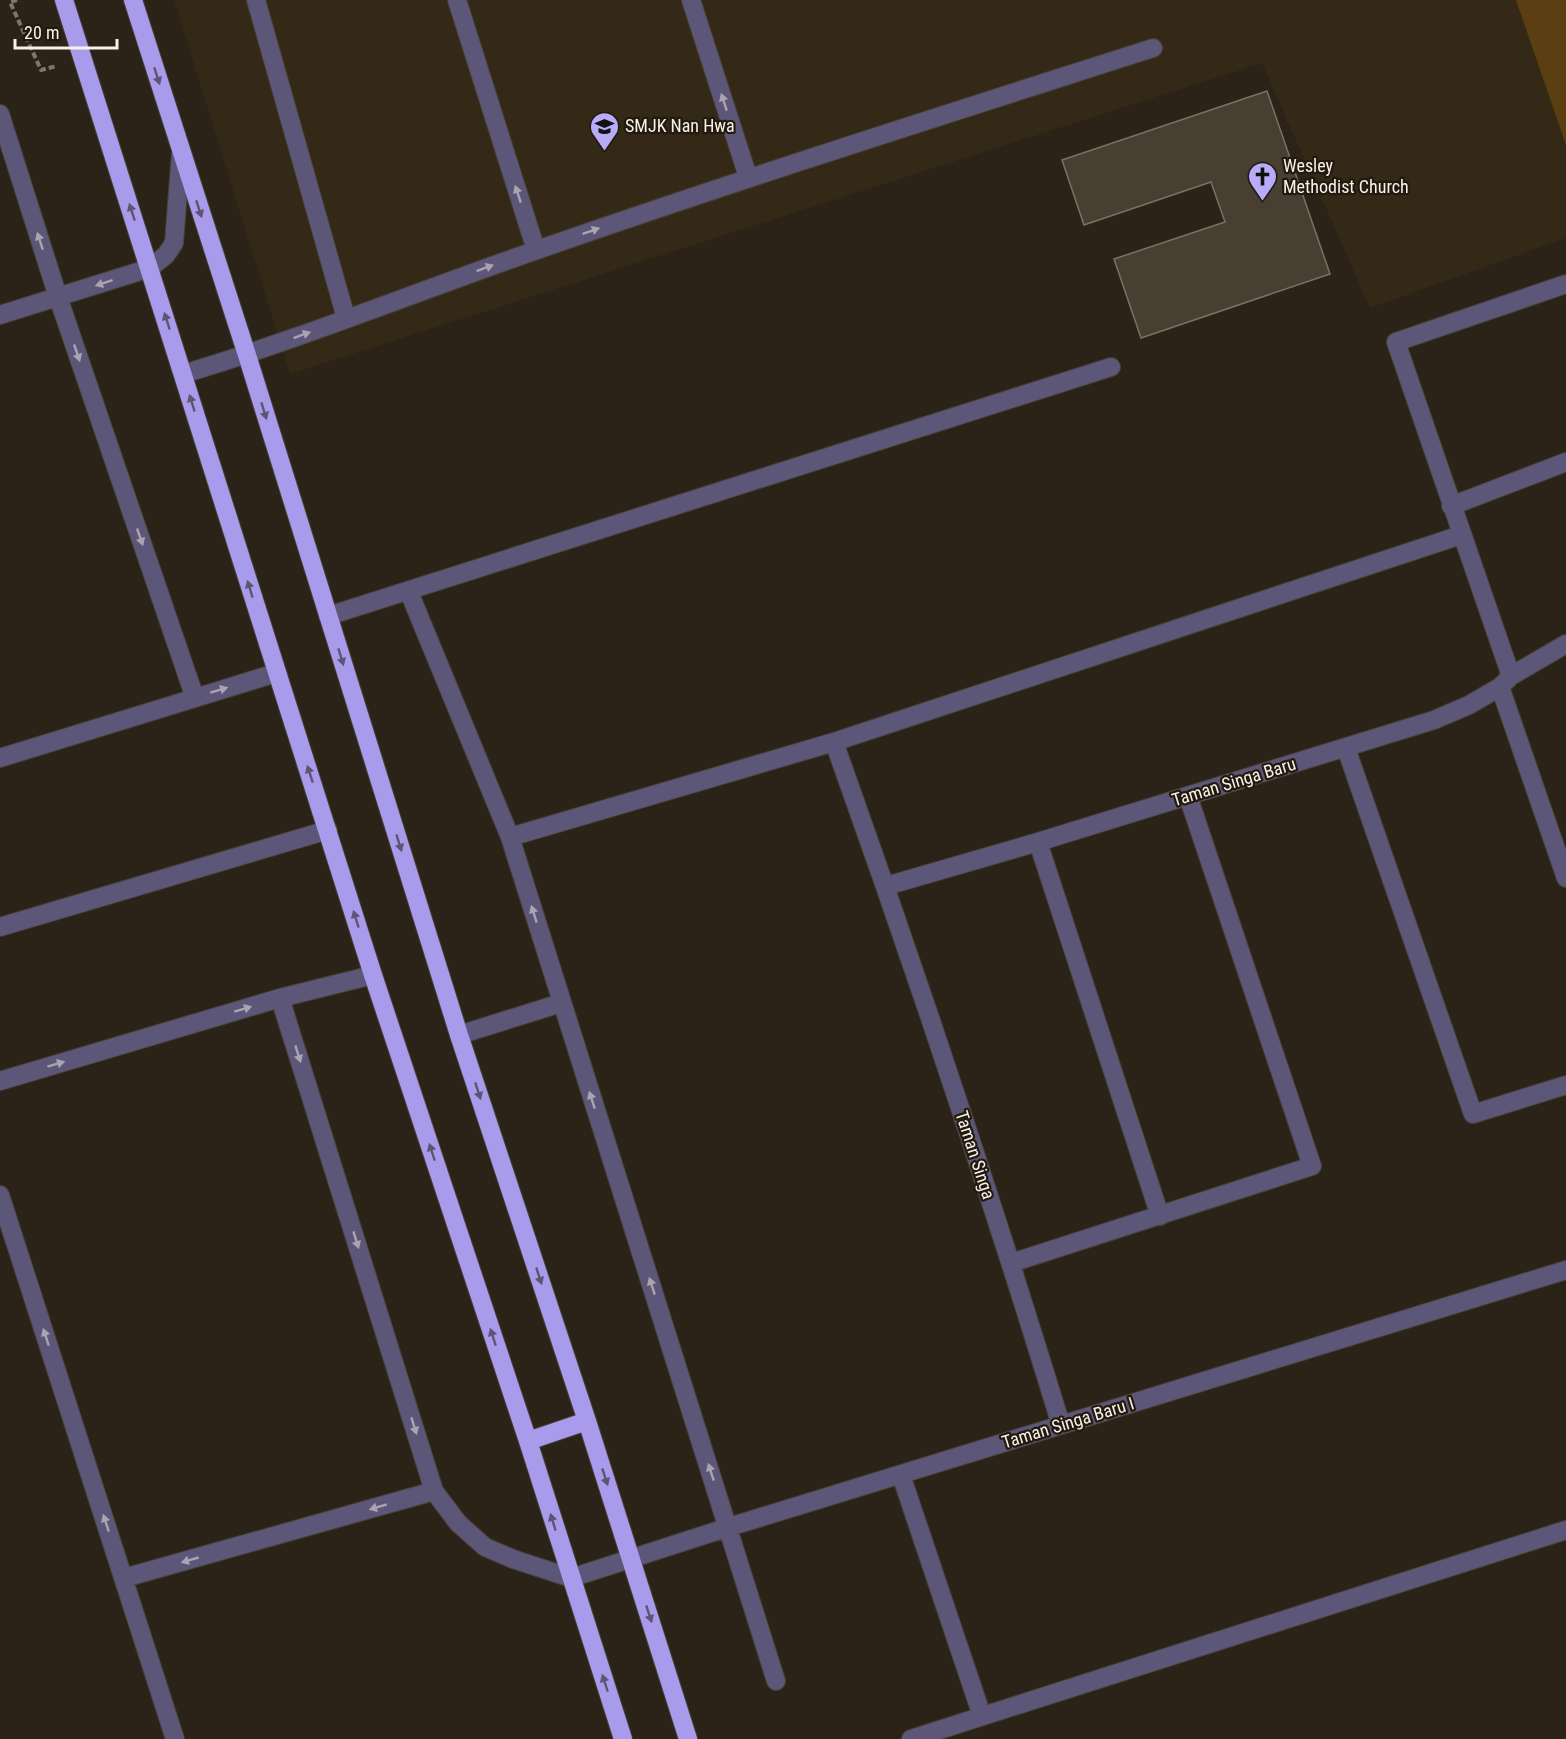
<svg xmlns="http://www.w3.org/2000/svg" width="1566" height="1739" font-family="'Roboto Condensed',sans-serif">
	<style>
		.built { fill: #342816 }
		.green { fill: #5b3f13 }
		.building { fill: #483f32; stroke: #7b7163; stroke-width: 1.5 }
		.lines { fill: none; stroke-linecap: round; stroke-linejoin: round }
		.minor-casing { stroke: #484035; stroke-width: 20 }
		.highway-casing { stroke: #484035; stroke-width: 20 }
		.path { stroke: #7e766d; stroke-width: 4; stroke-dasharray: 6 3; stroke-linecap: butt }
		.minor { stroke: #5c5778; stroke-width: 18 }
		.highway { stroke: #a99bec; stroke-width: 18 }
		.oneway { fill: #5f5472 }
		.oneway2 { fill: #aaa4b0 }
		.labels { text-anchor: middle; stroke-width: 4.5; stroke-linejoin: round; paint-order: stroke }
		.poi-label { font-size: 18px; fill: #f7f1e9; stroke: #221a0e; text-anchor: start }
		.street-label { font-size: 18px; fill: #f7f1e9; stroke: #221a0e }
	</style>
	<rect width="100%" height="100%" fill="#2c2318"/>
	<path class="built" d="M174,0H1566V238L1370,308L1262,63L290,374Z"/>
	<path class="green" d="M1516,0H1566V145Z"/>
	<path class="building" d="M1267,91L1330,274L1141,338L1114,259L1225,222L1211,182L1084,225L1062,160Z"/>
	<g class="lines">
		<defs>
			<path id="minor" d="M256,0L346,318
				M457,0L536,250
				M691,0L748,177
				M0,114L58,297L195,698L276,673
				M0,315L150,268L166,255L174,243L181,153
				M183,374C303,338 419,291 537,250C741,179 947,114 1153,48
				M1451,506L1566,462
				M409,592L510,837L776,1681
				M328,616L1111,367
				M1511,676L1396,342L1566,284
				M1500,687L1566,878
				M834,742L1461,535
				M1346,748L1473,1114L1566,1085
				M0,758L195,698
				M510,837L834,742C915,968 991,1196 1061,1425
				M1038,842L1160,1216
				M886,886L1038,842L1434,720L1469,705L1500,687L1511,676L1566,644
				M0,927L328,830
				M280,998L434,1491L458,1523L485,1547L513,1559L571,1578L729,1527L1566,1270
				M459,1035L561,1003
				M0,1081L280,998L373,975
				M0,1195L175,1739
				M1011,1263L1312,1166L1188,796
				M901,1475L982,1716
				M124,1578L434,1491
				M911,1739L1566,1530"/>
			<path id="highway" d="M64,0L373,975L528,1441L623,1739
				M133,0L247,355L459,1035L587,1421L688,1739
				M528,1441L587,1421"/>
		</defs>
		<use href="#minor" class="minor-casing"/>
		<use href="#highway" class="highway-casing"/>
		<path class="path" d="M17,0L10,2L41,70L57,66"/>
		<use href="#minor" class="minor"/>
		<use href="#highway" class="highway"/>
	</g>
	<defs><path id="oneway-solid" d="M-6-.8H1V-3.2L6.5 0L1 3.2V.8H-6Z" transform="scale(1.5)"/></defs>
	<g class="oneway">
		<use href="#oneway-solid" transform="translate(157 76) rotate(72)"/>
		<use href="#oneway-solid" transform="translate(199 209) rotate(72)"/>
		<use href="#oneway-solid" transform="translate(132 212) rotate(-108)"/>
		<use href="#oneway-solid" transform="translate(167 321) rotate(-108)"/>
		<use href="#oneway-solid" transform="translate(192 403) rotate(-107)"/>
		<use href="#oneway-solid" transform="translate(264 411) rotate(73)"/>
		<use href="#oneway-solid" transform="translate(250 589) rotate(-107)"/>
		<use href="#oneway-solid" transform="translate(341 657) rotate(73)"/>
		<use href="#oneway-solid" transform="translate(310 774) rotate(-108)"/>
		<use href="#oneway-solid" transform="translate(399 843) rotate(73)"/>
		<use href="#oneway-solid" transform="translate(356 919) rotate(-107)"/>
		<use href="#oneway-solid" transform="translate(478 1091) rotate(72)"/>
		<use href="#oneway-solid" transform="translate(432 1152) rotate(-108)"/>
		<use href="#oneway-solid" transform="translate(539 1276) rotate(72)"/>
		<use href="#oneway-solid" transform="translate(493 1337) rotate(-108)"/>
		<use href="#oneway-solid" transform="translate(605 1477) rotate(72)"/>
		<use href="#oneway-solid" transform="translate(553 1522) rotate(-107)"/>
		<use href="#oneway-solid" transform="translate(649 1614) rotate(72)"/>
		<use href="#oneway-solid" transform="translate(605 1683) rotate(-108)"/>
	</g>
	<g class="oneway2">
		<use href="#oneway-solid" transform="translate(724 102) rotate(-108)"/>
		<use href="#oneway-solid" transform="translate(518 194) rotate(-108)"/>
		<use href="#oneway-solid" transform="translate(591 231) rotate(-19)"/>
		<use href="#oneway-solid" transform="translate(40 241) rotate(-108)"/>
		<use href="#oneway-solid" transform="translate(485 268) rotate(-20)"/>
		<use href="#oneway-solid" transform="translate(104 283) rotate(162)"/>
		<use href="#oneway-solid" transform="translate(302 335) rotate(-20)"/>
		<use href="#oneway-solid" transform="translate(77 353) rotate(71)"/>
		<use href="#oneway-solid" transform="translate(140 537) rotate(71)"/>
		<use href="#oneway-solid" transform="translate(219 690) rotate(-17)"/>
		<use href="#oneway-solid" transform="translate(534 914) rotate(-107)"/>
		<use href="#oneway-solid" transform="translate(243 1009) rotate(-17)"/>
		<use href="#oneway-solid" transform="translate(298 1054) rotate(73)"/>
		<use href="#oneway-solid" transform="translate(56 1064) rotate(-17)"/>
		<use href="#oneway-solid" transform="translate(592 1100) rotate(-108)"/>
		<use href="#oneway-solid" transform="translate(356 1240) rotate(73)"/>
		<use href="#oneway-solid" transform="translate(652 1286) rotate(-108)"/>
		<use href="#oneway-solid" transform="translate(46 1337) rotate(-108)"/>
		<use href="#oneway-solid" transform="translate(414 1426) rotate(73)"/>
		<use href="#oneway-solid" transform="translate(711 1472) rotate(-108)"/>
		<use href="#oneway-solid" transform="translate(378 1507) rotate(164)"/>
		<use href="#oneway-solid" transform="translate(106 1523) rotate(-108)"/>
		<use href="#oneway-solid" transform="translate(190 1560) rotate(164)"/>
	</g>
	<defs>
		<symbol id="school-pin" viewBox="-11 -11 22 30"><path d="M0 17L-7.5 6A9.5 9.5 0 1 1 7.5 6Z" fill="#b8abf7" stroke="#221a0e"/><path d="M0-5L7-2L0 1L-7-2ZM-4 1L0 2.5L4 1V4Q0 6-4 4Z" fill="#111"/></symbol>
		<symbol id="church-pin" viewBox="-11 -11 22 30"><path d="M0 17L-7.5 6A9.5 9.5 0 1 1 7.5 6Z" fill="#b8abf7" stroke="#221a0e"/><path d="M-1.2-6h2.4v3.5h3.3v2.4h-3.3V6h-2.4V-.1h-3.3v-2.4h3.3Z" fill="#111"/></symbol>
	</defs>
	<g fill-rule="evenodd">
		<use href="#school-pin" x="588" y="110" width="33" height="45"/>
		<use href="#church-pin" x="1246" y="160" width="33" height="45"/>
	</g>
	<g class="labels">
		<g class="poi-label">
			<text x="625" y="132">SMJK Nan Hwa</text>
			<text x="1283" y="172">Wesley<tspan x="1283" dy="21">Methodist Church</tspan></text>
		</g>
		<g class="street-label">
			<text transform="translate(1234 782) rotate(-17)" y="6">Taman Singa Baru</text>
			<text transform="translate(975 1155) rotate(72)" y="6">Taman Singa</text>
			<text transform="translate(1068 1423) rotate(-17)" y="6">Taman Singa Baru I</text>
		</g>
	</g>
	<path d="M15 39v9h102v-9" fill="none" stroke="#f7f1e9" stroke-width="3"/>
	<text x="24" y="39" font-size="18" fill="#f7f1e9" stroke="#221a0e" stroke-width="4.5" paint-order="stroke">20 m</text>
</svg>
